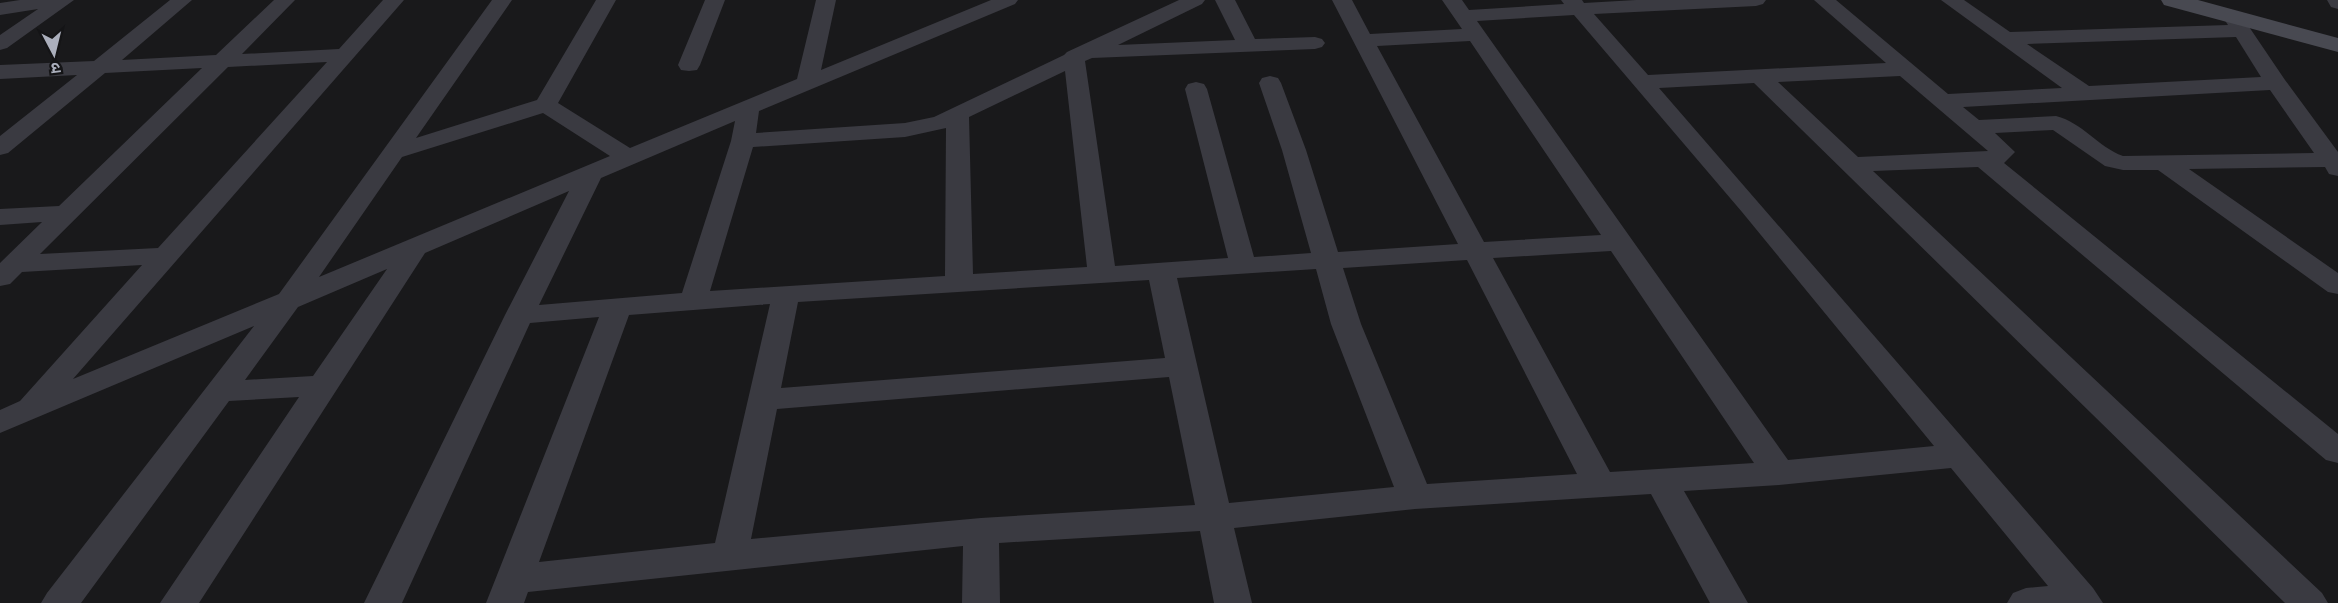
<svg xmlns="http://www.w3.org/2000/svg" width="2338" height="603" font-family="Roboto,'Noto Sans Devanagari',sans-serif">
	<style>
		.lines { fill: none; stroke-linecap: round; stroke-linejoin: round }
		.street { fill: #3a3a41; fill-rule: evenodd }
		.secondary { fill: #484951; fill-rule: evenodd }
	</style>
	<rect width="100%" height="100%" fill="#19191b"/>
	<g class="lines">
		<path class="street" d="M20,0H74L7,48L0,50V35L38,9L0,15V3Z
			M170,0H192L122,60L216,55L274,0H295L242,54L339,49L383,0H404L73,379L279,294L492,0H512L416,138L537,100L596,0H616L558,103L630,148L797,79L816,0H836L821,70L991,0H1018L1015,4L759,111L756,133L905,123L934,117L1064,55L1067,52L1179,0H1205L1202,4L1118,45L1235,40L1215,0H1235L1255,39L1315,37L1322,39L1325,43L1322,47L1315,49L1092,58L1085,61L1115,266L1228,258L1185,89L1188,84L1196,82L1204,84L1207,89L1254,257L1311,253L1282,150L1259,83L1262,78L1270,76L1278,78L1281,83L1306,150L1338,252L1458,244L1332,0H1352L1370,34L1462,29L1442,0H1462L1469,10L1564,4L1561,0H1582L1584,3L1636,0H1766L1763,4L1756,6L1594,14L1648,75L1886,63L1814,0H1836L1948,94L2062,88L1941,0H1964L2010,32L2228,25L2222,16L2225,12H2239L2285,80L2338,152V176L2329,174L2325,167L2189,169L2338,273V294L2328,292L2158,170H2123L2105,166L2053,130L1995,133L2015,152L2004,163L2338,434V463L2326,460L1978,167L1873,171L2322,593L2328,603H2285L1754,83L1659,88L2093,588L2103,603H2007L2013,593L2026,588L2048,586L1951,468L1779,485L1684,491L1748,603H1710L1651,494L1415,509L1234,528L1252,603H1214L1200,531L999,543L1000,603H962L963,546L528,592L524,603H486L599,317L530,323L402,603H364L505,315L569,191L425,253L199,603H160L299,397L229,401L81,603H41L47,593L254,326L0,433V410L20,401L142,265L22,272L10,284L0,286V263L42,222L0,225V209L59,206L202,68L105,73L8,153L0,155V136L77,75L0,79V65L94,61ZM1574,15L1742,212L1934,446L1788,460L1477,21ZM2236,37L2261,77L2089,86L2027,44ZM1470,41L1601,235L1484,242L1377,46ZM327,62L158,248L40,254L228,67ZM1065,71L1087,267L973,274L969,117ZM1900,76L1988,151L1858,157L1778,82ZM2270,90L2314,153L2123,156C2098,147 2083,123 2056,116L1979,120L1963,107ZM543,113L610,156L319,277L402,157ZM735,121L731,141L682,293L539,305L601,178ZM946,128L945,276L710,291L753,147L905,137ZM1611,251L1754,463L1610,472L1493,258ZM1467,260L1577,474L1427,484L1361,324L1343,268ZM387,269L313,376L245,380L298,307ZM1316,269L1331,324L1394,487L1229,503L1177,278ZM1149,280L1165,358L781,388L798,302ZM770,304L715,543L539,562L629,315ZM1169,377L1195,505L981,518L751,539L777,409Z
			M705,0H725L700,65L697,70L689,71L681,70L678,65Z
			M2327,0H2338V9L2331,7Z"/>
		<path class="secondary" d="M2161,0H2198L2338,38V52L2164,5Z"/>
	</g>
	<g transform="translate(54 54) rotate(173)" stroke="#141416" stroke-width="4.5" paint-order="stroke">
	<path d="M0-4.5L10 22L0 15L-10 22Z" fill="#abafbc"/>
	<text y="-9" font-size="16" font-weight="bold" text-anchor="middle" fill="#abafbc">उ</text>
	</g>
</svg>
